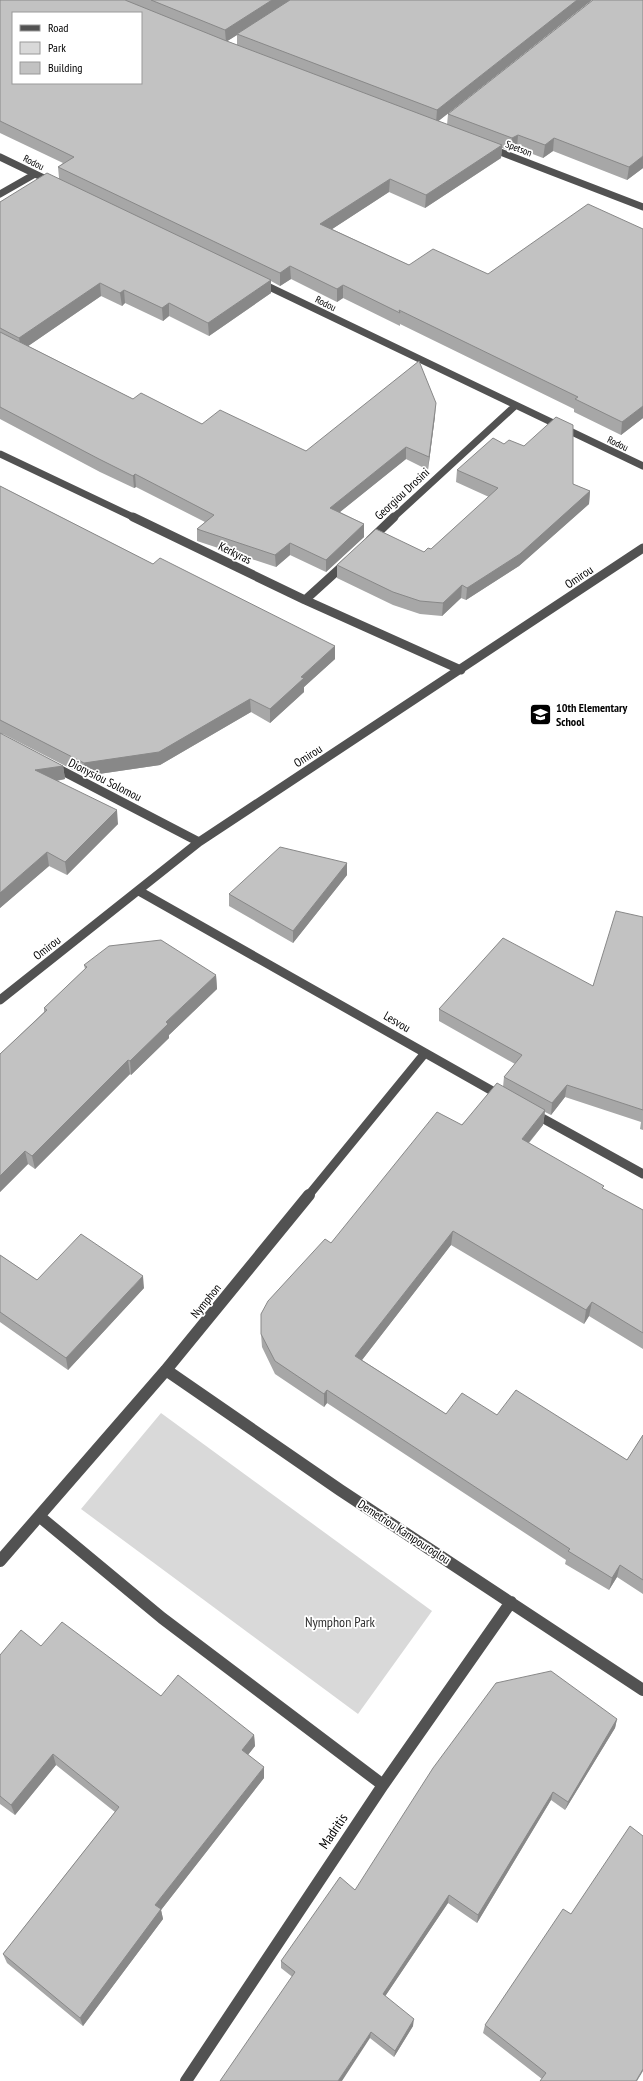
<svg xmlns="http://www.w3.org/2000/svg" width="643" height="2081" font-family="'PT Sans Narrow',sans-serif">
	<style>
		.green { fill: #d9d9d9 }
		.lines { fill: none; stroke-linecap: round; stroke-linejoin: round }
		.minor-far2 { stroke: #525252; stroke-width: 7 }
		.minor-far1 { stroke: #525252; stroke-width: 9 }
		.minor { stroke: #525252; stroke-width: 12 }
		.wall { fill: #a7a7a7; fill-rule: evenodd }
		.shaded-wall { fill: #888 }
		.building { fill: #c2c2c2; stroke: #888; fill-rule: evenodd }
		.labels { text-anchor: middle; stroke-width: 3.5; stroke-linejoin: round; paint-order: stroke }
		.far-street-label { font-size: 10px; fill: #000; stroke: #fff }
		.street-label { font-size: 12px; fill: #000; stroke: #fff }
		.poi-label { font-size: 12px; font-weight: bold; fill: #000; stroke: #fff; text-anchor: start }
		.near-park-label { font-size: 14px; fill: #303030; stroke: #fff }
		.near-street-label { font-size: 14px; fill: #000; stroke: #fff }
	</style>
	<rect width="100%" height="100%" fill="#fff"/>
	<path class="green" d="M161,1413L432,1611L358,1714L81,1509Z"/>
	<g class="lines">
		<path class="minor-far2" d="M490,148L643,207
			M0,157L54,183
			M0,194L35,174
			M259,282L643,466
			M0,454L135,518
			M393,518L515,406"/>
		<path class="minor-far1" d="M133,517L305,600L461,670
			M370,540L394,517
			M305,600L348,561
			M53,766L199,842
			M139,891L503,1097
			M0,1000L199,842L643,548
			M533,1113L643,1174
			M308,1196L425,1053"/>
		<path class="minor" d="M166,1370L340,1490L643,1690
			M39,1516L162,1618L383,1785
			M0,1561L166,1370L309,1195
			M186,2081L383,1785L511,1602"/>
	</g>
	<path class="wall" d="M0,0H592L438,121L447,125L448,114L593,0L643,168L627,180L553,151L543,158L517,148L511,151L502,148L501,158L425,208L389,192L332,229L409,265L488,274L643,229V418L621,435L574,412V409L400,324V326L343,298L337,302L291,279L280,286L271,281V293L209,336L169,316L163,321L125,303L122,306L101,296L28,346L133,399L202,424L306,451L435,416L428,470L406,459L340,512L364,524V537L326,572L290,555L276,567L197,541V529L205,522L136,487L134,488L100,472L0,419V202L59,178L58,167L63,163L0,133ZM237,35V45L227,41Z
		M457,470L573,484L590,491L589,504L519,566L466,600L461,598L442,616L420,614L393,605L337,578V565L424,552L431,549L489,497L456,482Z
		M0,486L153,564L335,646V659L304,687V692L270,723L251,712L160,765L85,776L3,734H1L63,766L65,779L57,781L118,824L67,875L49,866L0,908Z
		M347,863V875L293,943L229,906V894Z
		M643,917V1130L640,1129L641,1122L565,1097L551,1115L545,1112L543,1125L529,1143L603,1189L643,1210V1349L589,1316L584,1324L451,1245L362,1360L446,1414L497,1415L627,1460L643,1435V1594L617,1577L609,1590L565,1564L566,1560L327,1403L324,1407L275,1374L262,1347L261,1334L331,1243L503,1087L504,1077L515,1064L439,1021V1009L593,986Z
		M84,965L216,975L217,989L169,1035V1038L131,1075L130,1074L35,1169L28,1164L0,1192V1054L44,1012V1008L85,969Z
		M0,1255L37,1280L144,1288L68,1370L0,1322Z
		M41,1646L254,1735L255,1746L248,1755L264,1778L161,1910L163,1919L83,2026L7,1963L3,1954L115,1812L56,1765L15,1815L0,1804V1655Z
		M617,1719L615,1728L565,1810L551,1800L477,1923L448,1903L385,1996L413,2026L394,2057L281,1968V1961L355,1890Z
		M485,2025L637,2081L542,2079L483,2033Z"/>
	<path class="shaded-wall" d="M272,0H292L237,34V35L226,42L225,30Z
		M577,0H592L436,123L437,110Z
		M518,135L517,148L511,151L512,138Z
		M554,138L553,151L543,158L545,145Z
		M502,145L501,158L425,208L426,195Z
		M643,156V168L627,180L629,167Z
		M390,179L389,192L320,237V224Z
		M290,266L291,279L280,286V273Z
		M271,280V293L209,336L208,323Z
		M100,283L101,296L21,351L19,338Z
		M343,285V298L337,302V289Z
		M124,290L125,303L122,306L120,293Z
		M169,303V316L163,321L162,308Z
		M436,403L435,416L428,470L429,457Z
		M643,406V418L621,435L622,422Z
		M406,447V459L330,520V508Z
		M135,474L136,487L134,488L133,476Z
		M590,491L589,504L519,566L466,600L467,588Z
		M364,524V537L326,572V560Z
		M290,543V555L276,567L275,555Z
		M462,585L461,598L442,616L443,603Z
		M335,646V659L304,687V692L270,723V709L301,677Z
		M250,699L251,712L160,765L85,776L84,763Z
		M63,766L65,779L37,784L35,770Z
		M117,810L118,824L67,875L65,862Z
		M47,852L49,866L0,908V893Z
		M347,863V875L293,943V931Z
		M216,975L217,989L169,1035V1038L131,1075L130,1061L166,1022Z
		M128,1060L130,1074L35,1169L32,1156Z
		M567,1085L565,1097L551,1115L552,1103Z
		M545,1110L543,1125L520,1153L522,1139Z
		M25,1151L28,1164L0,1192V1176Z
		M453,1231L451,1245L355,1369V1356Z
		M143,1276L144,1288L68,1370L66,1358Z
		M592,1302L589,1316L584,1324L586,1310Z
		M327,1390V1403L324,1407V1394Z
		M620,1565L617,1577L609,1590L612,1578Z
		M617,1719L615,1728L565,1810L568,1802Z
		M254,1735L255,1746L243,1761L242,1750Z
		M53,1754L56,1765L15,1815L11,1805Z
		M264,1767V1778L161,1910L163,1919L83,2026L80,2018L155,1905Z
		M553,1792L551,1800L477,1923L478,1915Z
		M449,1895L448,1903L382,2001L383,1994Z
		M414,2019L413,2026L394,2057L395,2051Z
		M371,2032L370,2038L342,2081H338Z
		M643,2069V2071L637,2081H636Z"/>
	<path class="building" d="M0,0H125L224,40L502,145L426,195L390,179L320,224L409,265L433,249L488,274L588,204L643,229V406L622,422L575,399L578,397L399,310L400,313L343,285L337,289L290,266L280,273L58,167L74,157L0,121ZM13,13H141V83H13Z
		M151,0H272L225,30Z
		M290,0H577L437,110L237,34Z
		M593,0H643V156L629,167L554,138L545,145L518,135L512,138L448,114Z
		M47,173L271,280L208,323L169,303L162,308L124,290L120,293L100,283L19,338L0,328V202Z
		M0,332L133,399L141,393L202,424L220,410L306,451L419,361L436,403L429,457L406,447L330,508L364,524L326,560L290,543L275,555L197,529L214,515L135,474L133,476L99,459L0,407Z
		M556,417L573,425V484L590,491L520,554L467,588L462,585L443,603L420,601L393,592L337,565L376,529L424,552L428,548L431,549L498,488L457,470L493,438L504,444L509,440L524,446Z
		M0,486L153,564L160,558L335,646L301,677L304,678L270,709L250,699L159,752L84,763L0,720Z
		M0,733L63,766L35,770L117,810L65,862L47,852L0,893Z
		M280,847L347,863L293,931L229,894Z
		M616,911L643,917V1110L567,1085L552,1103L504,1077L522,1055L439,1009L503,938L593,986Z
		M161,940L216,975L166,1022L168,1024L130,1061L128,1060L32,1156L25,1151L0,1176V1054L47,1010L44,1008L87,967L84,965L109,946Z
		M497,1083L545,1110L522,1139L604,1186L602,1188L643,1210V1333L592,1302L586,1310L453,1231L355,1356L446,1414L462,1393L497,1415L516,1390L627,1460L643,1435V1580L620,1565L612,1578L568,1551L570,1549L327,1390L324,1394L275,1361L261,1334V1314L268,1301L325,1239L331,1243L437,1112L462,1125Z
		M81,1234L143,1276L66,1358L0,1312V1255L37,1280Z
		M62,1622L161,1696L178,1675L254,1735L242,1750L264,1767L155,1905L161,1909L80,2018L3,1954L119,1807L53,1754L11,1805L0,1796V1655L21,1630L41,1646Z
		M551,1671L617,1719L568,1802L553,1792L478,1915L449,1895L383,1994L414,2019L395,2051L371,2032L338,2081H220L295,1972L281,1961L340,1877L355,1890L433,1768L496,1683Z
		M630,1826L643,1836V2069L636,2081H540L546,2073L485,2025L563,1909L571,1914Z"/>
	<defs>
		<symbol id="school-square" viewBox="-11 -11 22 22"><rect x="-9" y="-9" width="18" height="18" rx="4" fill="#000" stroke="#fff"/><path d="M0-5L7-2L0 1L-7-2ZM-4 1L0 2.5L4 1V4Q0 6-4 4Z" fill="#fff"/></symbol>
	</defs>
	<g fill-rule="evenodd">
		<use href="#school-square" x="528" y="702" width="25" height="25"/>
	</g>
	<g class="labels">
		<g class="far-street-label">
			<text transform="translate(519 148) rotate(21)" y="4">Spetson</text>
			<text transform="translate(34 162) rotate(26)" y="4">Rodou</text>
			<text transform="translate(326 303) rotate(26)" y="4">Rodou</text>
			<text transform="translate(618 443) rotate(25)" y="4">Rodou</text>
		</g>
		<g class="street-label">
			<text transform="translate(402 494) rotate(-43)" y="4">Georgiou Drosini</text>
			<text transform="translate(235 553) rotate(26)" y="4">Kerkyras</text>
			<text transform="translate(579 577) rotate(-34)" y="4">Omirou</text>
			<text transform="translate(308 756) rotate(-33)" y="4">Omirou</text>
			<text transform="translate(105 780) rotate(27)" y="4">Dionysiou Solomou</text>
			<text transform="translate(47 948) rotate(-38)" y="4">Omirou</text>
			<text transform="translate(397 1022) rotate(30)" y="4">Lesvou</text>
			<text transform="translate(206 1301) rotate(-51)" y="4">Nymphon</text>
			<text transform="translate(404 1532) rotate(33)" y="4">Demetriou Kampouroglou</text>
		</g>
		<g class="poi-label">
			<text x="556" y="712">10th Elementary<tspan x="556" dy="14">School</tspan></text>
		</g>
		<g class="near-park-label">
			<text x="340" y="1627">Nymphon Park</text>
		</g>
		<g class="near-street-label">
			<text transform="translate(333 1831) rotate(-56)" y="5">Madritis</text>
		</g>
	</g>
	<rect x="12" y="12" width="130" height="72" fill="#ffffff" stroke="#999999"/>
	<rect x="20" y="25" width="20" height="6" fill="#525252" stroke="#999999"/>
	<text x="48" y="32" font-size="12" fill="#000000">Road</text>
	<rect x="20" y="42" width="20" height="12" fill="#d9d9d9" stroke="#999999"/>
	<text x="48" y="52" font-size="12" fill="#000000">Park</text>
	<rect x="20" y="62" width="20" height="12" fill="#c2c2c2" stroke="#999999"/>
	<text x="48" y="72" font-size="12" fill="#000000">Building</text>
</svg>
